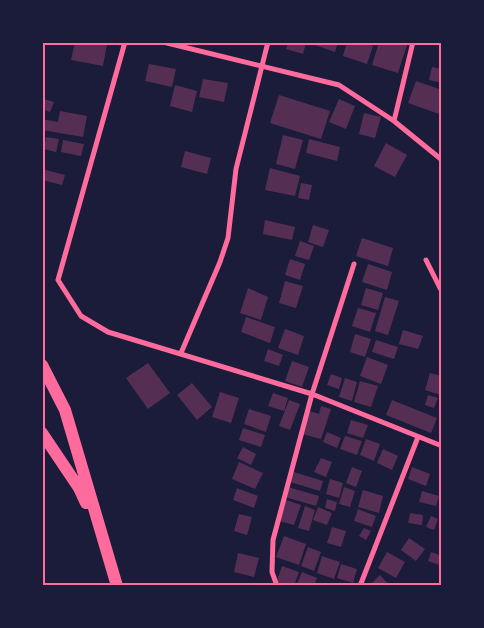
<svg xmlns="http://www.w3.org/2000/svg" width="484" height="628" font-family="Montserrat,sans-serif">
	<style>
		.building { fill: #542f53 }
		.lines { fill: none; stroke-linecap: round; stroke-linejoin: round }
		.minor { stroke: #ff6b9d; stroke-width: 5 }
		.trunk { stroke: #ff6b9d; stroke-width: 12 }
		.neatline { fill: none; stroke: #ff6b9d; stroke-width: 2 }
	</style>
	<rect width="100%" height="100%" fill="#1b1b3a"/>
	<path class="building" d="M75,42L107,44L103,66L71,60Z
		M288,42L306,43L303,54L286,49Z
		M306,42H338L335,52Z
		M347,42H362L373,46L367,64L343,56Z
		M379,42H408L398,73L372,65Z
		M149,64L176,69L172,87L145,81Z
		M432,67L442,69V83L429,80Z
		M203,79L228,83L224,102L199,97Z
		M416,81L442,90V115L408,103Z
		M175,85L197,91L192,112L170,106Z
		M279,95L330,111L321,139L270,123Z
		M44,99L54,102L50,112L42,109Z
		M339,99L355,106L346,129L329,122Z
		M60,111L87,116L83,137L42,130V119L58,122Z
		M364,113L381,117L375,138L359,134Z
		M283,135L303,140L295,169L276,164Z
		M46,137L59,139L56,152L44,149Z
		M309,139L340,147L337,161L306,153Z
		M63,140L84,144L81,156L61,152Z
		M386,143L407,155L395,177L374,166Z
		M185,151L211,158L207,174L181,167Z
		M270,168L300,176L295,196L265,190Z
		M42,169L65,175L62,185L42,180Z
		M301,183L312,185L309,200L298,198Z
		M265,220L295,227L292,240L263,234Z
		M313,225L329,230L323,247L308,242Z
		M362,238L393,248L388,266L356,256Z
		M300,241L314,246L309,260L295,256Z
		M290,259L305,264L300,280L285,275Z
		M368,264L392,272L387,290L362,282Z
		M285,281L303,286L296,308L279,303Z
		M248,288L268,297L261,320L240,313Z
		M366,288L383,293L378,310L361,305Z
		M385,297L399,301L388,335L375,331Z
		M358,308L376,313L370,332L352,326Z
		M246,317L275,327L270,343L241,332Z
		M285,329L304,336L298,355L278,348Z
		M403,330L423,336L418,349L399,344Z
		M355,334L371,339L365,357L350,352Z
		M376,340L398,347L394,359L372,352Z
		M268,349L283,355L279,366L264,361Z
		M367,357L388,365L381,384L360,376Z
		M292,361L309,367L302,387L285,381Z
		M148,363L170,393L148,409L126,378Z
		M430,373L442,376L441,395L425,390Z
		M331,374L342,378L339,389L327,385Z
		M345,378L357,382L352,401L339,397Z
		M360,381L378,386L371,407L354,402Z
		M192,383L212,407L197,420L177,395Z
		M220,392L239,398L231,423L212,417Z
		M273,393L288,398L284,411L268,406Z
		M428,395L438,398L434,408L425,405Z
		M289,400L300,404L290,430L279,426Z
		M392,400L437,418L431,433L386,415Z
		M321,406L331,409L321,439L302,434L309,411L319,414Z
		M249,409L271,416L266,432L244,424Z
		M351,420L368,425L363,438L347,433Z
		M243,428L265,435L261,447L239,440Z
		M327,432L341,438L337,448L323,442Z
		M345,436L362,441L357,455L340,449Z
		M366,439L380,444L374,461L360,455Z
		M243,447L256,454L251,465L237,458Z
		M383,449L398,456L392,470L377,463Z
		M321,458L332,462L326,477L314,472Z
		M239,462L263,473L255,489L232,479Z
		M352,467L362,471L356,487L346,483Z
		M412,467L430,474L426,486L408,479Z
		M294,472L323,481L320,491L290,482Z
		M330,479L343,483L339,498L326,494Z
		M288,487L319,496L316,506L285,497Z
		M344,487L355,491L350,507L339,504Z
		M237,488L258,496L254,508L233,500Z
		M363,490L383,496L379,513L358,507Z
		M422,491L439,496L436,506L419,502Z
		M327,499L337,502L335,511L325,508Z
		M286,500L301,505L294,525L279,521Z
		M305,506L315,510L309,531L298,528Z
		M318,507L332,513L327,525L313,520Z
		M358,509L376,516L372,527L354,521Z
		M410,513L423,515L422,525L408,523Z
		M239,514L252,517L247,535L234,531Z
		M431,516L438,519L434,530L426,527Z
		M332,527L346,531L341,547L327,543Z
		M364,528L371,531L366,540L359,536Z
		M284,536L306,544L299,565L276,557Z
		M409,538L425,549L416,561L401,550Z
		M308,547L321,552L314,571L301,566Z
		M387,552L405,562L396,578L378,568Z
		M431,552L442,556V566L428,561Z
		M238,553L259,558L254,577L234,572Z
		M322,556L340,562L334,579L317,573Z
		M341,564L357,569L353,583L337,578Z
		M282,566L299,572L294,586L276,583Z
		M302,572L317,578L314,586H296Z
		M380,575L390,586H375L372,583Z"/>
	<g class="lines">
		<path class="minor" d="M125,42L58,280L81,316L108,332L312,394L442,446
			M163,42L339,85L394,121L442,160
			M394,121L413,42
			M426,260L442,292
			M181,353L220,262L228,238L236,169L268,42
			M277,586L272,572L273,540L312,394L354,264
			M360,586L418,437"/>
		<path class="trunk" d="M42,365L65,410L117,586
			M42,433L79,488L86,503"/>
	</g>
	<rect width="484" height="628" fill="none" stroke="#1b1b3a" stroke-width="88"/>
	<rect x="44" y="44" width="396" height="540" class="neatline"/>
</svg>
